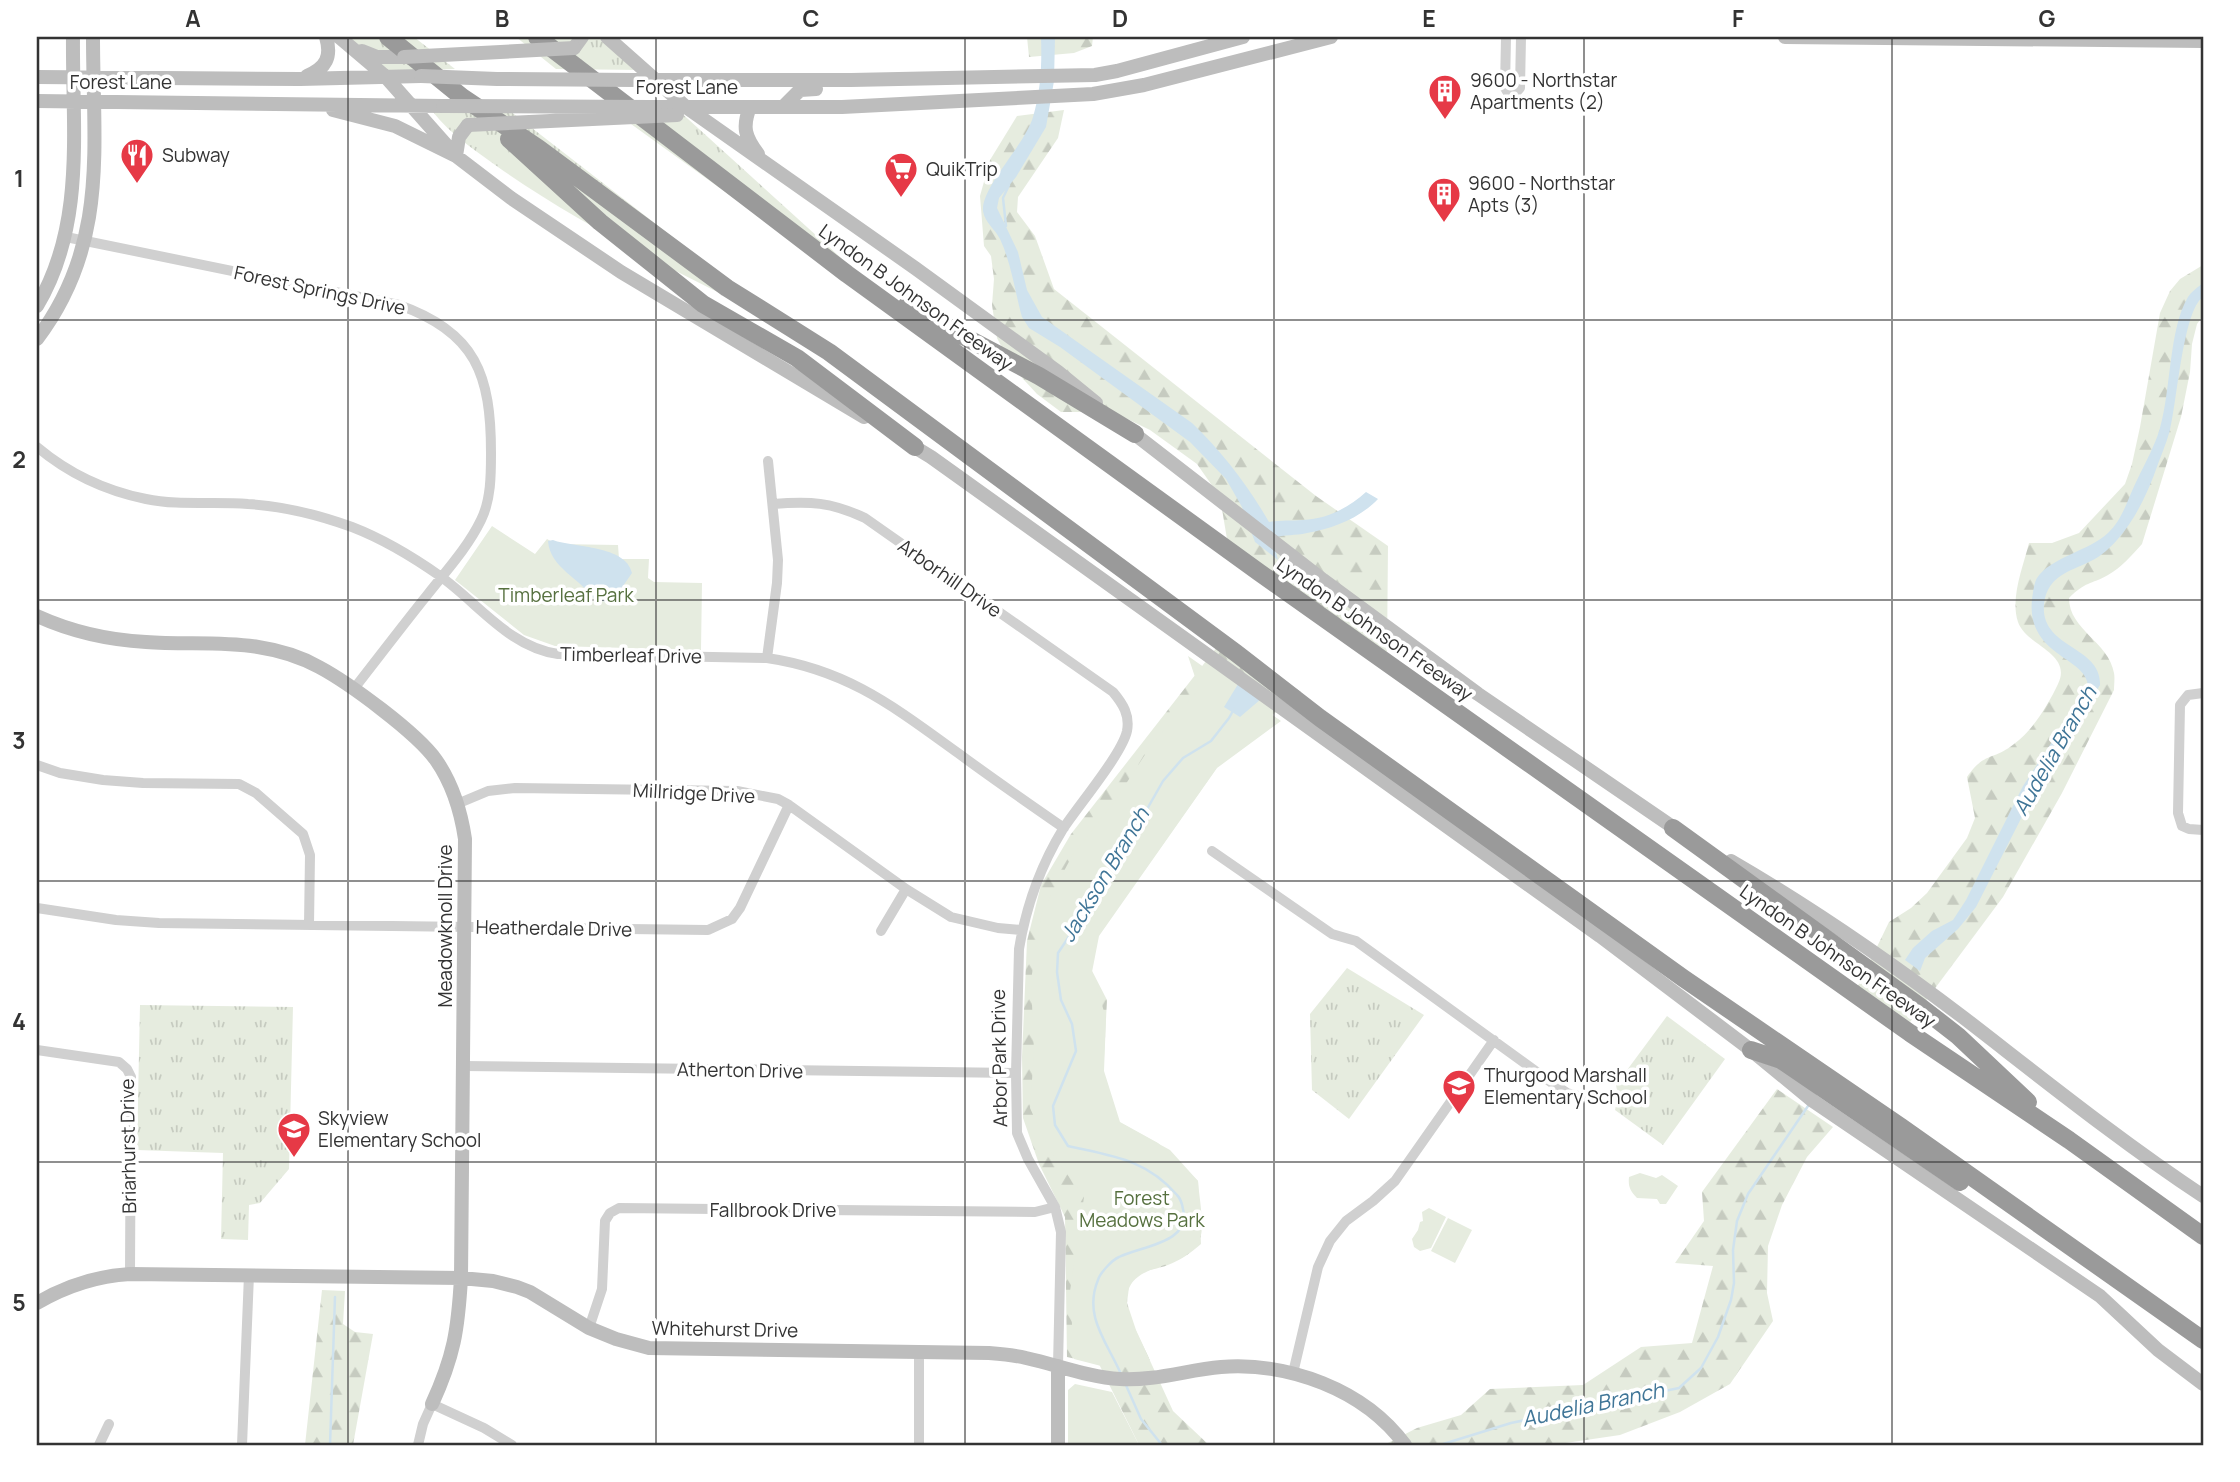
<svg xmlns="http://www.w3.org/2000/svg" width="2240" height="1482" font-family="Manrope,sans-serif">
	<style>
		.grass { fill: url(#grass-tufts) }
		.forest { fill: url(#forest-firs) }
		.park { fill: #e6ecdf }
		.water { fill: #cfe2ee }
		.lines { fill: none; stroke-linecap: round; stroke-linejoin: round }
		.stream { stroke: #cfe2ee; stroke-width: 2.5 }
		.street { stroke: #d0d0d0; stroke-width: 10 }
		.secondary { stroke: #bdbdbd; stroke-width: 14 }
		.highway { stroke: #9a9a9a; stroke-width: 18 }
		.secondary-bridge { stroke: #bdbdbd; stroke-width: 14 }
		.grid { fill: none; stroke: #333; stroke-width: 2; stroke-opacity: 0.55 }
		.labels { text-anchor: middle; stroke-width: 7; stroke-linejoin: round; paint-order: stroke }
		.poi-label { font-size: 19px; fill: #333; stroke: #fff; text-anchor: start }
		.street-label { font-size: 19px; fill: #333; stroke: #fff }
		.park-label { font-size: 19px; fill: #56703f; stroke: #fff }
		.water-label { font-size: 21px; font-style: italic; fill: #3f7597; stroke: #fff }
		.neatline { fill: none; stroke: #333; stroke-width: 2.5 }
		.grid-label { font-size: 23px; text-anchor: middle; font-weight: bold; fill: #333 }
	</style>
	<defs>
		<pattern id="grass-tufts" width="24" height="20" patternUnits="userSpaceOnUse" patternTransform="scale(1.75)"><rect width="24" height="20" fill="#e6ecdf"/><path d="M3 7l-1-3M5 7V3M7 7l1-3M15 17l-1-3M17 17v-4M19 17l1-3" fill="none" stroke="#c6cbc0"/></pattern>
		<pattern id="forest-firs" width="22" height="20" patternUnits="userSpaceOnUse" patternTransform="scale(1.75)"><rect width="22" height="20" fill="#e6ecdf"/><path d="M5 1l3.5 6h-7zM16 11l3.5 6h-7z" fill="#c6cbc0"/></pattern>
	</defs>
	<rect width="100%" height="100%" fill="#fff"/>
	<path class="grass" d="M339,37H414L455,69L383,71Z
		M516,37H597L641,70L556,69Z
		M677,109L937,345L613,111Z
		M510,111L794,331C694,279 590,232 498,167C475,150 451,135 433,112Z
		M1347,968L1424,1015L1349,1119L1312,1090L1310,1014Z
		M140,1005L293,1007L289,1169L260,1203L249,1205L248,1240L221,1239L223,1153L137,1150Z
		M1667,1016L1725,1059L1663,1145L1615,1110L1618,1095L1616,1085Z"/>
	<path class="forest" d="M1027,37H1093L1092,46L1074,53L1029,57Z
		M1064,110L1058,138L1018,197L1017,212L1035,236L1054,289L1316,496L1388,546L1387,652L1228,545L1220,497L1197,464L1150,430L1113,412H1061L1037,394L1012,367L997,338L992,305L994,279L991,256L984,246L980,196L990,160L1017,116Z
		M2203,265V316L2197,324L2192,344L2190,372L2181,417L2142,544C2132,555 2121,568 2108,575C2090,585 2086,581 2069,598C2069,630 2109,642 2114,673C2115,678 2114,685 2114,690L2062,793L2003,897L1910,1022L1858,986L1889,922L1911,908L1927,893L1967,838L1975,818L1967,777C1985,751 1993,761 2014,744C2033,730 2048,705 2058,684C2073,653 2026,646 2018,622C2010,598 2023,567 2029,543H2052L2079,533L2125,484L2132,464L2140,427L2160,313L2170,291L2180,279Z
		M1224,638L1301,692L1230,749L1091,946L1087,961L1107,1000L1102,1096L1106,1115L1170,1150L1198,1181L1201,1244C1180,1262 1166,1268 1138,1272L1129,1287L1127,1303L1136,1330L1173,1411L1209,1445H1139L1099,1364L1067,1357L1065,1217L1039,1164L1023,1118L1022,1057L1027,941L1041,885L1071,834Z
		M1777,1089L1833,1127L1807,1157L1782,1205L1768,1246L1767,1293L1773,1321L1730,1384L1680,1412L1620,1435L1552,1445H1384L1417,1428L1461,1415L1490,1389L1583,1385L1641,1347L1692,1343L1713,1266L1675,1263L1704,1221L1702,1192Z
		M322,1290L345,1291L343,1324L355,1332L373,1334L353,1445H305Z"/>
	<path class="park" d="M492,526L535,554L547,539L556,544L618,545L619,559H649L648,578L654,582L702,583L701,650L555,646L524,635L455,580Z
		M1188,656L1281,721L1217,768L1099,936L1092,972L1106,1018L1104,1071L1120,1122L1158,1143L1198,1181C1199,1196 1204,1222 1201,1235C1191,1275 1124,1257 1127,1303C1128,1318 1143,1344 1149,1358L1150,1367H1105L1074,1359L1070,1291L1084,1197L1047,1146L1030,1108L1034,1052L1031,980L1042,912L1072,856L1114,802L1152,744L1199,689Z
		M1640,1173L1656,1178L1662,1175L1678,1186L1666,1204H1660L1657,1199L1637,1198C1630,1191 1628,1186 1629,1177Z
		M1429,1208L1446,1217L1431,1248L1420,1251L1414,1247L1412,1239L1418,1230L1420,1222L1423,1221L1422,1212Z
		M1448,1218L1472,1230L1455,1263L1431,1251Z
		M1075,1384L1112,1392L1139,1445H1068V1390Z"/>
	<path class="water" d="M1041,37H1055L1054,81L1046,127L1016,177L999,198L997,208L1018,252L1027,290L1042,317L1192,423C1223,453 1247,484 1269,522C1281,520 1291,521 1303,520C1327,519 1348,508 1366,492L1378,499C1360,518 1332,529 1307,533C1295,536 1285,534 1273,538L1278,560L1255,542L1242,507L1226,479L1190,442L1060,347L1029,328L1022,317C1015,292 1011,262 1000,239C995,229 985,223 983,211C981,187 1025,145 1033,117C1041,91 1042,63 1041,37Z
		M2203,283V297C2183,310 2177,403 2170,430C2166,445 2159,460 2154,475C2145,498 2134,521 2117,540C2111,547 2101,556 2093,560C2074,570 2051,574 2045,598C2034,649 2102,644 2100,685L2035,791L1976,907L1958,929L1925,958L1920,971L1905,960L1913,948L1932,931L1953,920L1966,900L2023,786L2088,687C2088,657 2026,657 2032,599C2033,593 2034,583 2037,578C2051,557 2089,551 2108,533C2120,522 2126,505 2132,491C2141,470 2154,449 2160,428C2171,390 2169,328 2188,297C2191,292 2198,287 2203,283Z
		M553,540C574,548 626,545 632,573L614,599L607,602L594,599C581,579 550,568 548,541Z
		M1243,676L1268,693L1240,717L1224,707Z"/>
	<g class="lines">
		<path class="stream" d="M1006,226L1003,198L1009,185
			M1121,1374C1107,1342 1083,1316 1098,1280C1100,1273 1112,1260 1119,1257C1141,1246 1192,1243 1183,1209C1182,1203 1181,1199 1177,1195C1146,1159 1112,1156 1068,1146L1055,1125L1053,1106L1076,1051L1072,1024L1061,1000L1057,972L1058,953L1100,890L1119,846L1142,818L1163,781L1183,758L1211,741L1229,718L1234,709
			M1125,1383L1141,1419L1162,1445
			M330,1445L335,1297
			M1440,1445L1511,1423L1679,1388L1701,1368L1718,1337L1731,1300L1734,1283L1733,1250L1737,1221L1748,1194L1808,1106"/>
		<path class="street" d="M1506,37L1505,88L1511,98L1520,88L1521,37
			M66,237L399,305C476,332 491,375 491,453C491,475 491,500 481,520C468,547 447,570 428,594C403,625 378,658 353,690
			M37,447C68,473 106,491 146,499C179,506 214,501 248,504C283,506 319,515 352,527C383,539 413,557 440,576C479,604 509,647 558,654L767,658C848,670 894,707 958,753C993,779 1028,803 1064,828
			M773,504C810,501 831,502 865,518L1113,692C1123,704 1130,715 1127,731C1122,754 1078,806 1063,829C1041,865 1026,907 1019,949L1016,1073L1017,1133L1028,1159L1055,1207L1061,1232L1058,1366
			M767,658L777,583L778,560L768,461
			M2203,693L2188,695L2180,705L2178,813L2182,826L2189,829L2203,830
			M37,765L60,773L103,780L143,783L239,784L256,793L303,834L310,855L309,925
			M457,804L488,791L515,788L737,791L778,799L789,805L906,889L951,917L998,928L1022,930
			M1212,851L1332,934L1356,941L1552,1083L1567,1093L1586,1098
			M37,908L116,920L159,923L708,930L732,919L740,908L789,805
			M881,931L906,889
			M37,1050L119,1062L127,1069L131,1077L130,1274
			M463,1066L1016,1073
			M589,1328L602,1289L605,1221L610,1213L619,1208L1035,1212L1055,1207
			M1293,1373L1318,1267L1330,1241L1346,1221L1373,1201L1395,1181L1494,1040
			M99,1445L109,1424
			M242,1445L249,1275
			M418,1445L423,1424L432,1404L484,1428L512,1445
			M919,1445V1352"/>
		<path class="secondary" d="M339,37L385,76L456,156L511,198L621,272L864,417
			M607,37L686,107L915,268L1058,372L1096,403
			M1785,37L2203,41
			M574,48L582,37
			M362,51L377,57H404
			M307,76C326,68 332,57 326,37
			M37,77L300,79L421,76
			M634,80H851L1095,75L1117,71L1243,37
			M37,101L443,106
			M650,107H842L1093,94L1144,85L1331,37
			M750,107C742,127 745,137 758,154
			M783,107L800,90L816,89
			M333,110L395,126L456,156L459,137L468,125
			M37,306C86,224 72,128 73,37
			M37,339C109,244 93,148 93,37
			M1128,429L1323,580L1478,694L1680,832
			M908,443L931,457L1600,936L1751,1050L1813,1101L2100,1296L2158,1350L2203,1384
			M37,616C70,631 109,640 146,642C183,645 221,641 258,647C278,650 301,657 319,667C349,683 417,733 436,760C452,783 461,812 465,839L461,1278C458,1330 454,1356 432,1404
			M1731,861C1812,908 1890,962 1964,1018C2043,1079 2120,1141 2203,1196
			M37,1303C66,1286 96,1276 130,1274L461,1278L493,1281L517,1287L530,1292L589,1328L616,1339L649,1348L989,1353C1002,1354 1014,1355 1026,1358C1058,1365 1088,1377 1120,1379C1155,1381 1187,1370 1221,1367C1288,1362 1364,1389 1405,1445
			M1058,1445V1366"/>
		<path class="highway" d="M388,37L462,97L538,148L727,288L829,352L1236,653L1320,718L1683,978L1901,1127L2203,1340
			M537,37L847,274L1260,573L1910,1033L2069,1140L2203,1236
			M509,139L600,222L703,304L797,358L915,447
			M906,306L1039,376L1135,434
			M1673,828L1922,1008L1958,1036L2028,1102
			M1751,1050L1781,1060L1960,1182"/>
		<path class="secondary-bridge" d="M404,57L574,48
			M421,76L497,79L634,80
			M443,106L650,107
			M468,125L677,115"/>
	</g>
	<path class="grid" d="M348,37V1445M656,37V1445M965,37V1445M1274,37V1445M1584,37V1445M1892,37V1445M37,320H2203M37,600H2203M37,881H2203M37,1162H2203"/>
	<defs>
		<symbol id="building-pin" viewBox="-11 -11 22 30"><path d="M0 17L-7.5 6A9.5 9.5 0 1 1 7.5 6Z" fill="#e63946" stroke="#fff"/><path d="M-4-6H4V6H1V3H-1V6H-4ZM-2.5-4.3h1.7v1.8h-1.7ZM.8-4.3h1.7v1.8H.8ZM-2.5-1h1.7V.8h-1.7ZM.8-1h1.7V.8H.8Z" fill="#fff"/></symbol>
		<symbol id="restaurant-pin" viewBox="-11 -11 22 30"><path d="M0 17L-7.5 6A9.5 9.5 0 1 1 7.5 6Z" fill="#e63946" stroke="#fff"/><path d="M-5-6h1v4h1v-4h1v4h1v-4h1v5L-1.5 .5V6h-2V.5L-5-1ZM5-6V6H3V1.5H1.5Q1.5-4 5-6Z" fill="#fff"/></symbol>
		<symbol id="supermarket-pin" viewBox="-11 -11 22 30"><path d="M0 17L-7.5 6A9.5 9.5 0 1 1 7.5 6Z" fill="#e63946" stroke="#fff"/><path d="M-6-5.5h2.5l.6 2H6L4.5 2H-2.5L-4.4-4H-6ZM-1.5 3.2a1.3 1.3 0 1 0 .1 0ZM3 3.2a1.3 1.3 0 1 0 .1 0Z" fill="#fff"/></symbol>
		<symbol id="school-pin" viewBox="-11 -11 22 30"><path d="M0 17L-7.5 6A9.5 9.5 0 1 1 7.5 6Z" fill="#e63946" stroke="#fff"/><path d="M0-5L7-2L0 1L-7-2ZM-4 1L0 2.5L4 1V4Q0 6-4 4Z" fill="#fff"/></symbol>
	</defs>
	<g fill-rule="evenodd">
		<use href="#building-pin" x="1426" y="72" width="38" height="52"/>
		<use href="#restaurant-pin" x="118" y="136" width="38" height="52"/>
		<use href="#supermarket-pin" x="882" y="150" width="38" height="52"/>
		<use href="#building-pin" x="1425" y="175" width="38" height="52"/>
		<use href="#school-pin" x="1440" y="1067" width="38" height="52"/>
		<use href="#school-pin" x="275" y="1110" width="38" height="52"/>
	</g>
	<g class="labels">
		<g class="poi-label">
			<text x="1470" y="87">9600 - Northstar<tspan x="1470" dy="22">Apartments (2)</tspan></text>
			<text x="162" y="162">Subway</text>
			<text x="926" y="176">QuikTrip</text>
			<text x="1468" y="190">9600 - Northstar<tspan x="1468" dy="22">Apts (3)</tspan></text>
			<text x="1484" y="1082">Thurgood Marshall<tspan x="1484" dy="22">Elementary School</tspan></text>
			<text x="318" y="1125">Skyview<tspan x="318" dy="22">Elementary School</tspan></text>
		</g>
		<g class="street-label">
			<text x="121" y="89">Forest Lane</text>
			<text x="687" y="94">Forest Lane</text>
			<text transform="translate(320 290) rotate(12)" y="7">Forest Springs Drive</text>
			<text transform="translate(916 297) rotate(36)" y="7">Lyndon B Johnson Freeway</text>
			<text transform="translate(950 578) rotate(35)" y="7">Arborhill Drive</text>
			<text transform="translate(1375 629) rotate(35)" y="7">Lyndon B Johnson Freeway</text>
			<text transform="translate(631 655) rotate(1)" y="7">Timberleaf Drive</text>
			<text transform="translate(694 793) rotate(3)" y="7">Millridge Drive</text>
			<text transform="translate(445 926) rotate(-90)" y="7">Meadowknoll Drive</text>
			<text transform="translate(554 928) rotate(1)" y="7">Heatherdale Drive</text>
			<text transform="translate(1838 956) rotate(35)" y="7">Lyndon B Johnson Freeway</text>
			<text transform="translate(999 1058) rotate(-91)" y="7">Arbor Park Drive</text>
			<text transform="translate(740 1070) rotate(1)" y="7">Atherton Drive</text>
			<text transform="translate(128 1146) rotate(-91)" y="7">Briarhurst Drive</text>
			<text x="773" y="1217">Fallbrook Drive</text>
			<text transform="translate(725 1329) rotate(1)" y="7">Whitehurst Drive</text>
		</g>
		<g class="park-label">
			<text x="566" y="602">Timberleaf Park</text>
			<text x="1142" y="1205">Forest<tspan x="1142" dy="22">Meadows Park</tspan></text>
		</g>
		<g class="water-label">
			<text transform="translate(2055 751) rotate(-60)" y="7">Audelia Branch</text>
			<text transform="translate(1105 875) rotate(-59)" y="7">Jackson Branch</text>
			<text transform="translate(1593 1405) rotate(-12)" y="7">Audelia Branch</text>
		</g>
	</g>
	<rect width="2240" height="1482" fill="none" stroke="#ffffff" stroke-width="77"/>
	<rect x="38" y="38" width="2164" height="1406" class="neatline"/>
	<g class="grid-label">
		<text x="193" y="27">A</text>
		<text x="502" y="27">B</text>
		<text x="811" y="27">C</text>
		<text x="1120" y="27">D</text>
		<text x="1429" y="27">E</text>
		<text x="1738" y="27">F</text>
		<text x="2047" y="27">G</text>
		<text x="19" y="187">1</text>
		<text x="19" y="468">2</text>
		<text x="19" y="749">3</text>
		<text x="19" y="1030">4</text>
		<text x="19" y="1311">5</text>
	</g>
</svg>
